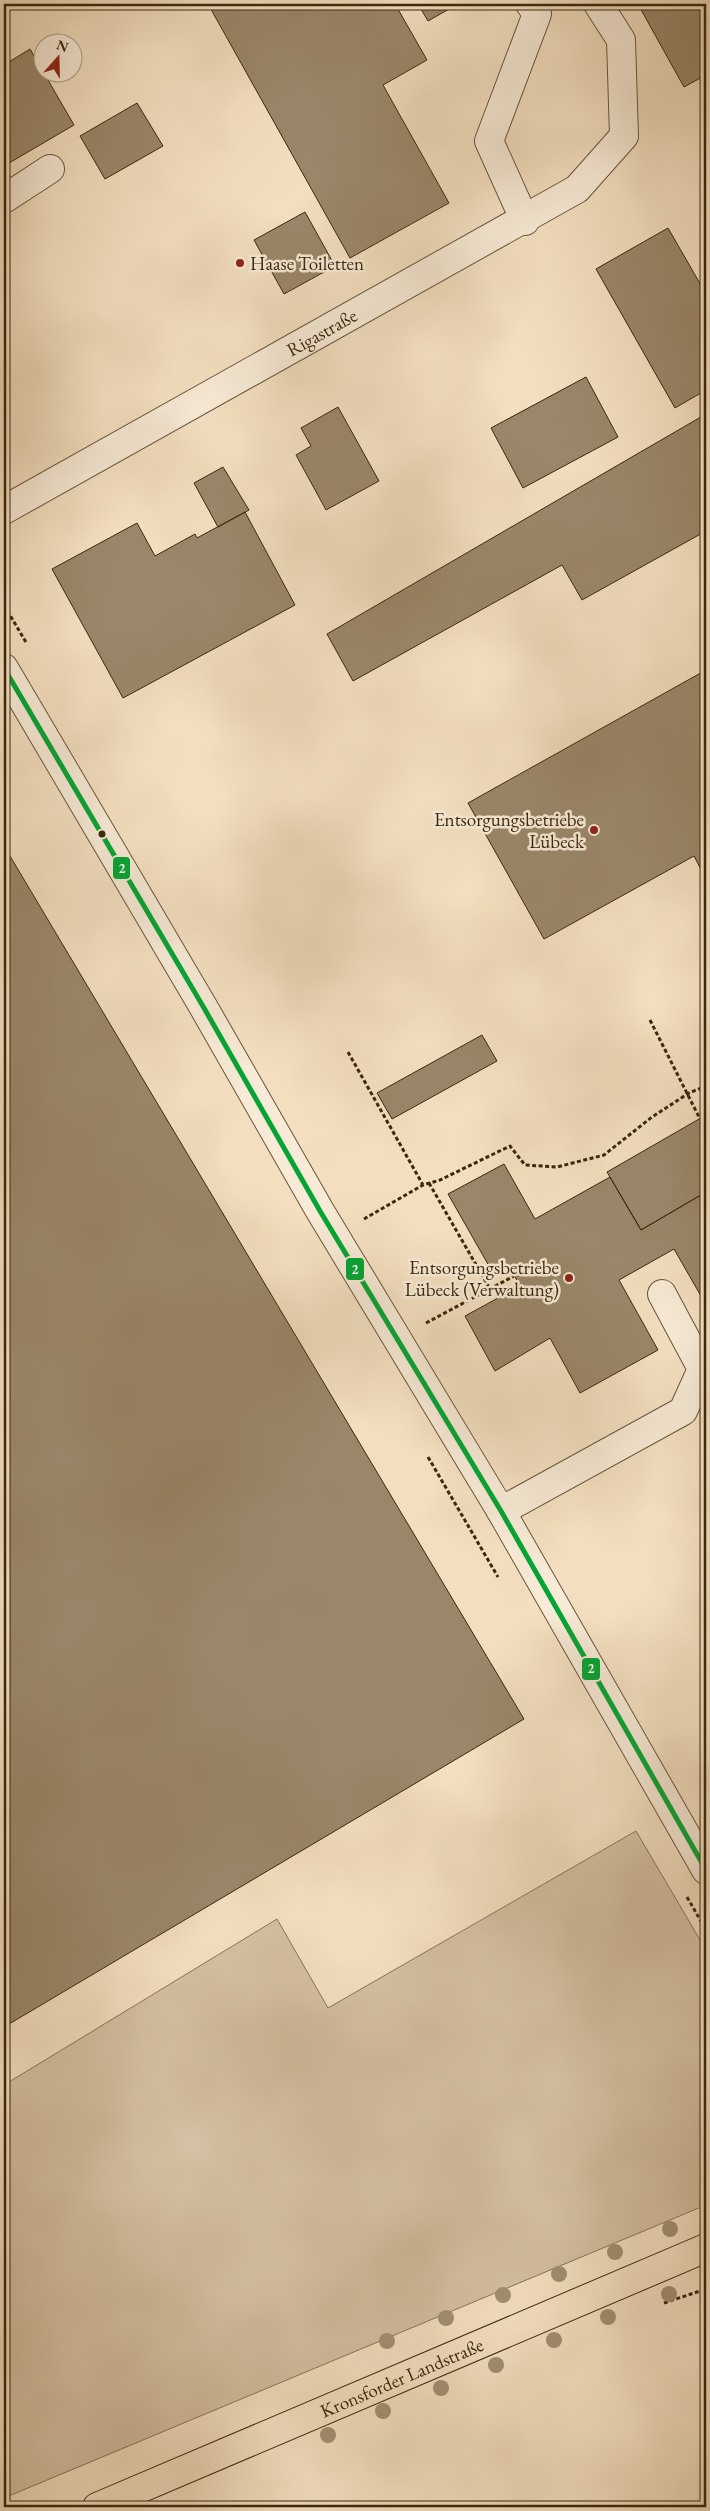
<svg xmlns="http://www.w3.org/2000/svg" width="710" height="2511" font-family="'EB Garamond',serif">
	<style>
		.green { fill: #d4c0a2; stroke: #877458 }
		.building { fill: #9a876a; stroke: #3a280d }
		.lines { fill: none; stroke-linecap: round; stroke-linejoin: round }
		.minor-casing { stroke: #68563a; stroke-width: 30 }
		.major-casing { stroke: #3a280d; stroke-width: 30 }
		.path { stroke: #3a280d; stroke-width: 3; stroke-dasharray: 4 2.5; stroke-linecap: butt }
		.minor { stroke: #f7ead6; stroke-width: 28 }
		.major { stroke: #f3dfc0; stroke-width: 28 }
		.bus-1-casing { stroke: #f7ead6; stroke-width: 9 }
		.bus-1 { stroke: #04a535; stroke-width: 5 }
		.tree { fill: #a28f72 }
		.poi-dot { fill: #8f2418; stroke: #f7ead6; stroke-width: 2 }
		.bus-dot { fill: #3a280d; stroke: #f7ead6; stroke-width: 2 }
		.labels { text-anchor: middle; stroke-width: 5; stroke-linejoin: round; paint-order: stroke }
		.poi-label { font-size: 19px; fill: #3a280d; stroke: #f7ead6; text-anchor: end }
		.street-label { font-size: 19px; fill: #3a280d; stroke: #f7ead6 }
		.line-badge { stroke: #f7ead6; stroke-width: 2 }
		.badge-label { font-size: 14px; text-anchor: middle; font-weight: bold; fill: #fff }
	</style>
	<rect width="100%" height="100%" fill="#f3dfc0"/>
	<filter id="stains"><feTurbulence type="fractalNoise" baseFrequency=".004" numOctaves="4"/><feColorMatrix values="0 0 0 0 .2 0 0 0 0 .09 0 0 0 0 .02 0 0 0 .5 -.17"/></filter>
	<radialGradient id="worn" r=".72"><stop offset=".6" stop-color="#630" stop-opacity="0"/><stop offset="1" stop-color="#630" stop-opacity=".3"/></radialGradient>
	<path class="green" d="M636,1831L706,1950V2205L4,2498V2085L277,1919L328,2008Z"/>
	<path class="building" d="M208,4H395L427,60L383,85L449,203L350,258Z
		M418,4H458L428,21Z
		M643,4H706V75L684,87L639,6Z
		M30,49L74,125L4,166V65Z
		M137,103L163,146L105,179L80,136Z
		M305,212L335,266L284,294L254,240Z
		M668,228L706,294V390L675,408L596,269Z
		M586,377L618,437L523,488L491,428Z
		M338,407L379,481L326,510L296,455L311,446L301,428Z
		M706,414V531L582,600L562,565L353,681L327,634Z
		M223,467L249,510L218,527L194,483Z
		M245,512L295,605L123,698L52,569L137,523L155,556L195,534L197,538Z
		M706,670V879L694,856L544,939L468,803Z
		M4,846L524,1719L4,2027Z
		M482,1035L497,1061L392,1119L377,1093Z
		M706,1115V1192L641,1230L607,1172Z
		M504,1164L535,1219L610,1177L641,1230L706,1192V1293L701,1296L674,1249L619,1280L658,1350L580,1393L550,1338L495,1371L465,1316L520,1286L508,1264L493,1273L448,1194Z"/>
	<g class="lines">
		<defs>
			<g id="minor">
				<path d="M4,199L50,169"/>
				<path d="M525,221L489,141L537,14L530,4"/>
				<path id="s1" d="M4,510L577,189L624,136L621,40L598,4"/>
				<path d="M4,668L204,1008L320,1211L501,1511L706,1870"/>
				<path d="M501,1511L683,1411L702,1369L662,1294"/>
			</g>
			<g id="major">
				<path id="s2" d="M97,2507L706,2248"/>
			</g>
		</defs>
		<use href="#minor" class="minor-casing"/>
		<use href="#major" class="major-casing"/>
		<path class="path" d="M4,605L27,644
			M650,1020L700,1119
			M348,1052L423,1185
			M429,1183L490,1289
			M364,1219L423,1185L440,1180L510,1146L525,1165L557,1167L604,1155L652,1117L689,1093L706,1086
			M426,1323L514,1276
			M428,1457L498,1577
			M687,1897L706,1930
			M664,2303L706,2289"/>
		<use href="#minor" class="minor"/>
		<use href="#major" class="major"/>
		<defs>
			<path id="bus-1" d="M4,668L204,1008L320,1211L501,1511L706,1870"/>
		</defs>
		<use href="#bus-1" class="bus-1-casing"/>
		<use href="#bus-1" class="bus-1"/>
	</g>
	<g class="tree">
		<circle cx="670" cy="2229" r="8"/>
		<circle cx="615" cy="2252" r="8"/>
		<circle cx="559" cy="2274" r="8"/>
		<circle cx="669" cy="2294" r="8"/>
		<circle cx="503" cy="2295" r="8"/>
		<circle cx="608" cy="2317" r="8"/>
		<circle cx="446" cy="2318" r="8"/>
		<circle cx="554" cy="2340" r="8"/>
		<circle cx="387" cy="2341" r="8"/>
		<circle cx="496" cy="2365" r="8"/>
		<circle cx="441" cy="2388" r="8"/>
		<circle cx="383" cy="2411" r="8"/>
		<circle cx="328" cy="2435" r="8"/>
	</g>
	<g class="poi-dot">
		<circle cx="240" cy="263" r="5"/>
		<circle cx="594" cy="830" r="5"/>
		<circle cx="569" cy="1278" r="5"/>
	</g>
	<circle class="bus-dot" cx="102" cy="834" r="4.5"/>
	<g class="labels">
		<g class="poi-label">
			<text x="250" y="270" text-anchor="start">Haase Toiletten</text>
			<text x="584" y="826">Entsorgungsbetriebe<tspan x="584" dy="22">Lübeck</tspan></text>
			<text x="559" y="1274">Entsorgungsbetriebe<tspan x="559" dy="22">Lübeck (Verwaltung)</tspan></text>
		</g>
		<g class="street-label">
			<text dy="7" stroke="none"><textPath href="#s1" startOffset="364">Rigastraße</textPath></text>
			<text dy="7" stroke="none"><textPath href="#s2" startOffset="331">Kronsforder Landstraße</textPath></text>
		</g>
	</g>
	<g class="line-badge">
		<rect x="112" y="856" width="19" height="24" rx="5" fill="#04a535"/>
		<rect x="345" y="1257" width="20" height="24" rx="5" fill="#04a535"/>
		<rect x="581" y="1657" width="20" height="24" rx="5" fill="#04a535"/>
	</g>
	<g class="badge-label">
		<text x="122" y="873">2</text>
		<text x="355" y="1274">2</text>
		<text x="591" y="1673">2</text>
	</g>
	<rect width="710" height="2511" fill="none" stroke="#f3dfc0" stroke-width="20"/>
	<rect x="5" y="5" width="700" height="2501" fill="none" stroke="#3a280d" stroke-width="2.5"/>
	<rect x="10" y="10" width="690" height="2491" fill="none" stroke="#3a280d"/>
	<g transform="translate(58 58) rotate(20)"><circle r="24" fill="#f7ead6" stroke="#ab9c86"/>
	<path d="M0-4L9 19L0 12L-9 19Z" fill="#8f2418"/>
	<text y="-8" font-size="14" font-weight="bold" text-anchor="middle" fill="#3a280d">N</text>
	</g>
	<rect width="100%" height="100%" filter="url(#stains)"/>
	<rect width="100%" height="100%" fill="url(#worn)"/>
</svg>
